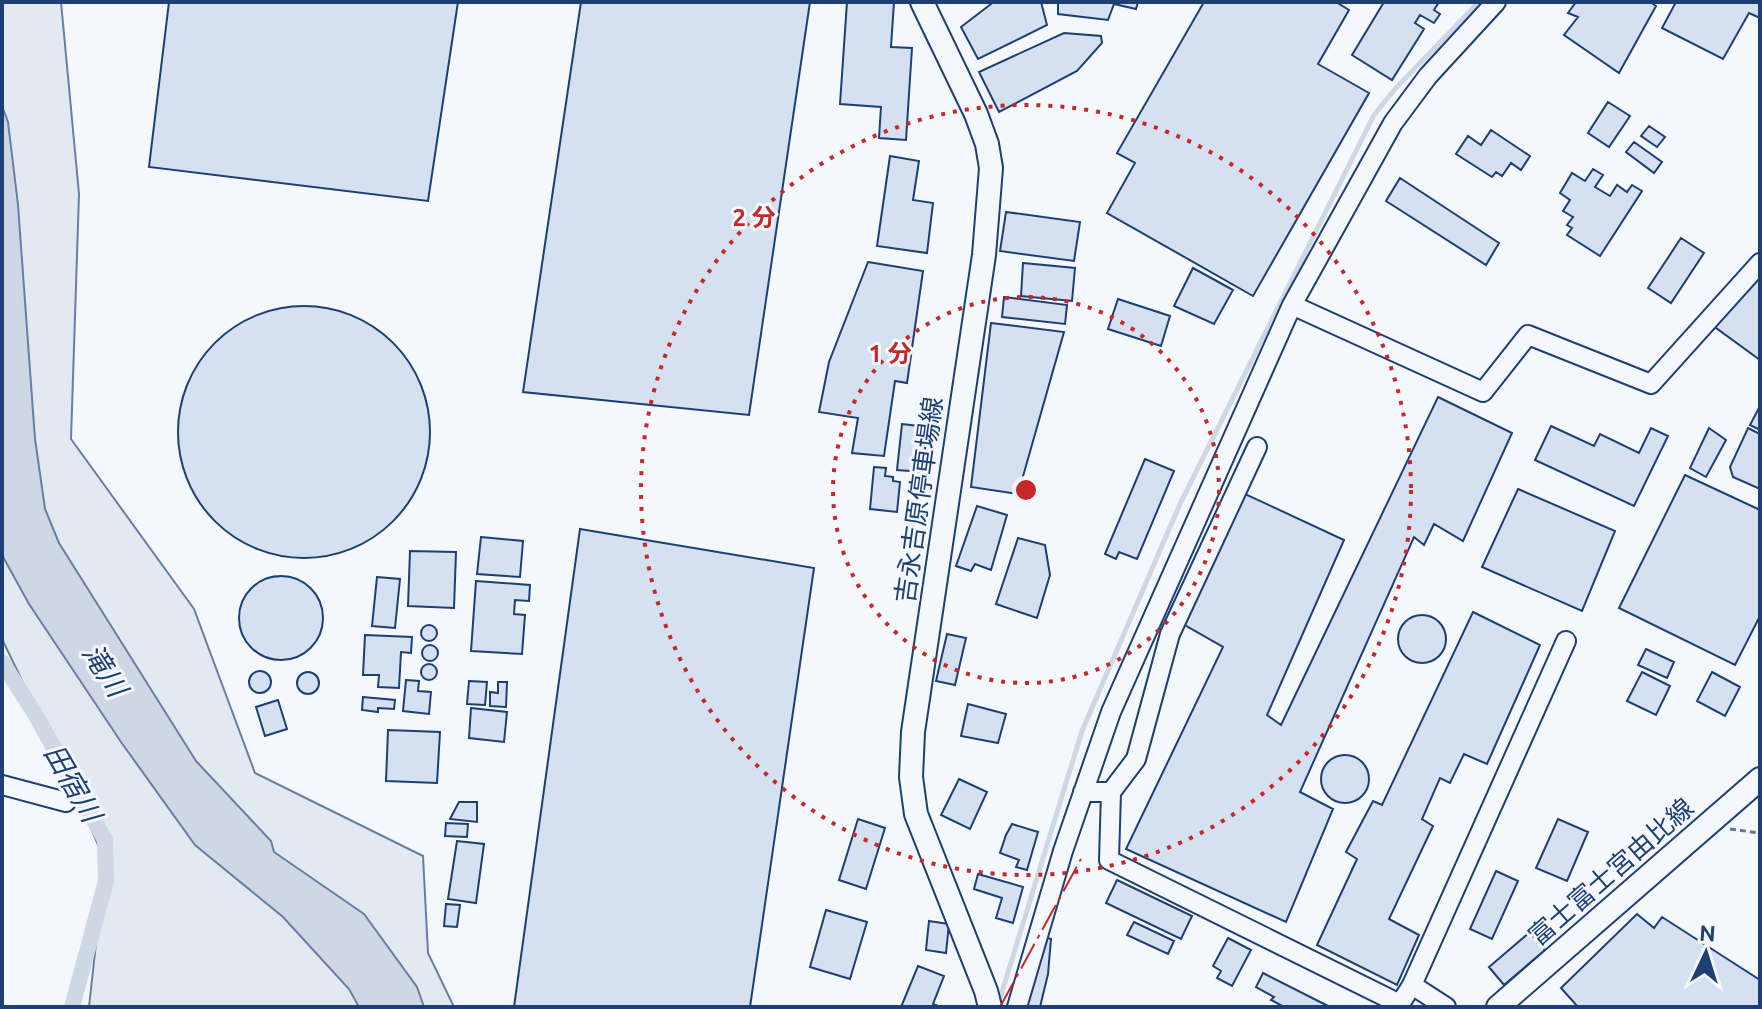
<svg xmlns="http://www.w3.org/2000/svg" width="1762" height="1009" font-family="Ubuntu,'Noto Sans JP',sans-serif">
	<style>
		.green { fill: #e3e9f0; stroke: #687fa3; stroke-width: 2 }
		.water { fill: #cfd7e4; stroke: #687fa3; stroke-width: 2 }
		.lines { fill: none; stroke-linecap: round; stroke-linejoin: round }
		.stream { stroke: #cfd7e4; stroke-width: 5 }
		.canal { stroke: #cfd7e4; stroke-width: 16 }
		.building { fill: #d5e0f0; stroke: #1d3f73; stroke-width: 2 }
		.minor-casing { stroke: #1d3f73; stroke-width: 22 }
		.major-casing { stroke: #1d3f73; stroke-width: 26 }
		.path { stroke: #5e769c; stroke-width: 3; stroke-dasharray: 6 4; stroke-linecap: butt }
		.minor { stroke: #f4f7fb; stroke-width: 18 }
		.major { stroke: #f4f7fb; stroke-width: 22 }
		.power { stroke: #c62828; stroke-width: 2; stroke-dasharray: 28 6 4 6; stroke-linecap: butt }
		.ring { fill: none; stroke: #c62828; stroke-width: 4; stroke-dasharray: 4 8 }
		.labels { text-anchor: middle; stroke-width: 6; stroke-linejoin: round; paint-order: stroke }
		.street-label { font-size: 26px; fill: #1d3f73; stroke: #f4f7fb }
		.water-label { font-size: 28px; font-style: italic; fill: #1d3f73; stroke: #f4f7fb }
		.centre { fill: #c62828; stroke: #f4f7fb; stroke-width: 4 }
		.ring-label { font-size: 24px; text-anchor: middle; font-weight: bold; fill: #c62828; stroke: #f4f7fb; stroke-width: 6; stroke-linejoin: round; paint-order: stroke }
	</style>
	<rect width="100%" height="100%" fill="#f4f7fb"/>
	<path class="green" d="M2,2H61L79,194L71,439L194,609L255,773L423,856L428,953L454,1007H89L105,861L70,780L2,639Z"/>
	<path class="water" d="M2,106L8,122L18,205L35,439L45,509L59,543L196,761L271,841L274,852L364,914L417,987L424,1007H359L349,989L283,917L195,845L121,742L29,604L2,555Z"/>
	<g class="lines">
		<path class="stream" d="M998,1005L1082,731L1180,504L1374,115L1395,89L1479,2"/>
		<path class="canal" d="M2,662L35,714L105,840L106,881L72,1007"/>
	</g>
	<path class="building" d="M169,2H458L428,201L149,167Z
		M581,2H810L749,415L523,392Z
		M847,2H894L891,47L912,48L906,140L879,138L881,107L840,104Z
		M990,2H1041L1047,25L978,59L961,27L991,4Z
		M1058,2H1138L1136,9L1114,4L1108,20L1058,14Z
		M1204,2H1336L1349,10L1318,64L1369,93L1253,296L1107,213L1135,163L1117,153Z
		M1384,2H1439L1434,10L1440,14L1434,23L1420,15L1415,23L1424,29L1392,80L1352,55Z
		M1576,2H1650L1656,6L1619,73L1564,35L1578,17L1568,13Z
		M1676,2H1760V18L1749,13L1723,59L1662,28Z
		M1064,33L1101,36L1102,43L1077,71L999,112L979,72Z
		M1608,102L1630,116L1609,147L1588,133Z
		M1649,126L1665,137L1657,147L1641,136Z
		M1491,130L1530,156L1521,170L1511,163L1502,176L1496,172L1492,177L1456,154L1468,136L1481,145Z
		M1634,142L1662,162L1654,173L1626,152Z
		M890,156L919,161L913,200L933,203L927,253L877,246Z
		M1593,169L1603,175L1595,187L1610,196L1617,185L1627,192L1632,185L1642,191L1600,256L1567,235L1572,228L1567,225L1573,217L1563,211L1570,200L1560,193L1572,173L1585,181Z
		M1400,178L1499,243L1486,265L1386,201Z
		M1006,212L1080,222L1074,261L1000,251Z
		M1681,238L1704,253L1671,303L1648,288Z
		M868,262L923,271L907,383L895,381L884,456L852,453L858,418L819,412L829,362Z
		M1023,263L1075,268L1072,301L1021,296Z
		M1193,268L1233,290L1214,324L1174,306Z
		M1760,268V360L1712,325Z
		M1004,297L1067,305L1065,324L1002,317Z
		M1118,299L1170,316L1161,346L1108,329Z
		M178 432a126 126 0 1 1 252 0a126 126 0 1 1-252 0Z
		M991,323L1064,332L1018,494L971,487Z
		M1438,397L1512,433L1463,541L1434,524L1424,545L1414,537L1300,792L1333,809L1286,922L1126,849L1223,647L1183,624L1243,493L1344,540L1267,715L1281,725Z
		M1760,406V430L1750,425Z
		M902,424L927,427L923,472L897,470Z
		M1551,426L1594,446L1600,434L1639,453L1651,428L1668,436L1634,506L1535,460Z
		M1709,428L1726,440L1706,477L1690,468Z
		M1748,428L1760,434V489L1733,477L1730,467Z
		M1145,459L1174,471L1137,559L1119,552L1116,559L1105,554Z
		M874,467L886,468L885,476L893,477V481L900,482L897,512L870,509Z
		M1685,475L1760,510V616L1735,665L1619,608Z
		M1518,489L1615,531L1582,611L1482,567Z
		M977,506L1007,515L991,570L975,564L971,571L956,566Z
		M580,529L814,568L750,1007H514Z
		M481,537L523,541L520,577L477,574Z
		M1018,538L1045,545L1050,575L1037,618L996,604Z
		M410,551L456,552L454,608L408,606Z
		M239 618a42 42 0 1 1 84 0a42 42 0 1 1-84 0Z
		M377,577L400,579L395,628L372,626Z
		M476,581L530,585L529,601L515,600L514,614L525,615L522,654L471,651Z
		M1473,612L1540,645L1487,764L1464,754L1450,783L1440,778L1422,819L1433,826L1389,919L1419,935L1397,985L1317,945L1357,859L1346,852L1373,801L1382,805Z
		M1398 639a24 24 0 1 1 48 0a24 24 0 1 1-48 0Z
		M421 633a8 8 0 1 1 16 0a8 8 0 1 1-16 0Z
		M947,634L966,638L955,685L936,681Z
		M365,635L412,637L411,653L401,652L399,688L378,687L379,675H363Z
		M422 653a8 8 0 1 1 16 0a8 8 0 1 1-16 0Z
		M1646,649L1674,662L1667,678L1638,665Z
		M421 672a8 8 0 1 1 16 0a8 8 0 1 1-16 0Z
		M249 682a11 11 0 1 1 22 0a11 11 0 1 1-22 0Z
		M1642,672L1670,686L1656,715L1627,701Z
		M1712,672L1740,687L1725,716L1697,701Z
		M297 683a11 11 0 1 1 22 0a11 11 0 1 1-22 0Z
		M406,680L419,681L418,691L431,692L429,714L403,711Z
		M469,681L487,682L485,705L467,704Z
		M498,682H507L506,707L490,706V692L498,693Z
		M363,697L395,700L394,709L378,708V712L362,710Z
		M278,700L287,729L265,736L256,707Z
		M968,704L1006,714L998,743L961,736Z
		M471,708L507,712L504,742L469,738Z
		M388,730L440,732L437,783L386,781Z
		M1321 779a24 24 0 1 1 48 0a24 24 0 1 1-48 0Z
		M959,779L987,792L970,829L941,815Z
		M459,802H477V822L450,819Z
		M858,819L885,828L866,889L839,880Z
		M1558,819L1588,832L1567,881L1536,868Z
		M446,823L468,824L467,837L445,836Z
		M1012,824L1038,832L1027,870L1016,867L1019,860L1000,853L1006,835Z
		M457,841L484,844L476,903L448,899Z
		M1496,871L1518,881L1492,939L1470,929Z
		M978,874L1023,887L1013,923L996,918L1002,898L974,889Z
		M1117,880L1192,916L1181,939L1106,903Z
		M446,904L460,905L457,927L444,926Z
		M826,910L867,922L850,979L810,967Z
		M1637,914L1654,928L1662,917L1760,980V1007H1578L1561,988Z
		M929,921L949,924L946,953L926,950Z
		M1134,922L1174,941L1168,954L1127,935Z
		M1530,932L1545,950L1504,985L1489,967Z
		M1042,936L1051,939L1048,974L1040,1007H1026Z
		M1228,938L1251,950L1232,986L1217,978L1221,971L1213,966Z
		M918,966L944,976L933,1004L938,1006V1007H901Z
		M1263,973L1330,1007H1284L1271,1000L1274,997L1256,987Z"/>
	<g class="lines">
		<defs>
			<path id="minor" d="M1292,305L1483,392L1528,335L1651,384L1760,263
				M2,785L66,802
				M1083,792H1111L1109,860L1400,1004L1412,985L1446,1007
				M1111,792L1136,759L1170,634L1257,447
				M1412,985L1566,641
				M1017,1007L1063,851L1111,712L1292,305L1393,123L1428,76L1496,2"/>
			<path id="major" d="M922,2L976,114L987,144L991,168L984,255L913,732L911,777L916,814L986,991L990,1007
				M1498,1007L1760,779"/>
		</defs>
		<use href="#minor" class="minor-casing"/>
		<use href="#major" class="major-casing"/>
		<path class="path" d="M1730,829L1760,833"/>
		<use href="#minor" class="minor"/>
		<use href="#major" class="major"/>
		<path class="power" d="M1000,1007L1081,859"/>
	</g>
	<g class="ring">
		<circle cx="1026" cy="490" r="193"/>
		<circle cx="1026" cy="490" r="385"/>
	</g>
	<g class="labels">
		<g class="street-label">
			<text transform="translate(919 500) rotate(-82)" y="9">吉永吉原停車場線</text>
			<text transform="translate(1611 872) rotate(-41)" y="9">富士富士宮由比線</text>
		</g>
		<g class="water-label">
			<text transform="translate(105 670) rotate(57)" y="10">滝川</text>
			<text transform="translate(73 783) rotate(60)" y="10">田宿川</text>
		</g>
	</g>
	<circle cx="1026" cy="490" r="12" class="centre"/>
	<g class="ring-label">
		<text x="754" y="226">2 分</text>
		<text x="890" y="362">1 分</text>
	</g>
	<rect width="1762" height="1009" fill="none" stroke="#1d3f73" stroke-width="8"/>
	<g transform="translate(1706 953) rotate(4)" stroke="#f4f7fb" stroke-width="6" paint-order="stroke">
	<path d="M0-6L14 30L0 20L-14 30Z" fill="#1d3f73"/>
	<text y="-12" font-size="22" font-weight="bold" text-anchor="middle" fill="#1d3f73">N</text>
	</g>
</svg>
